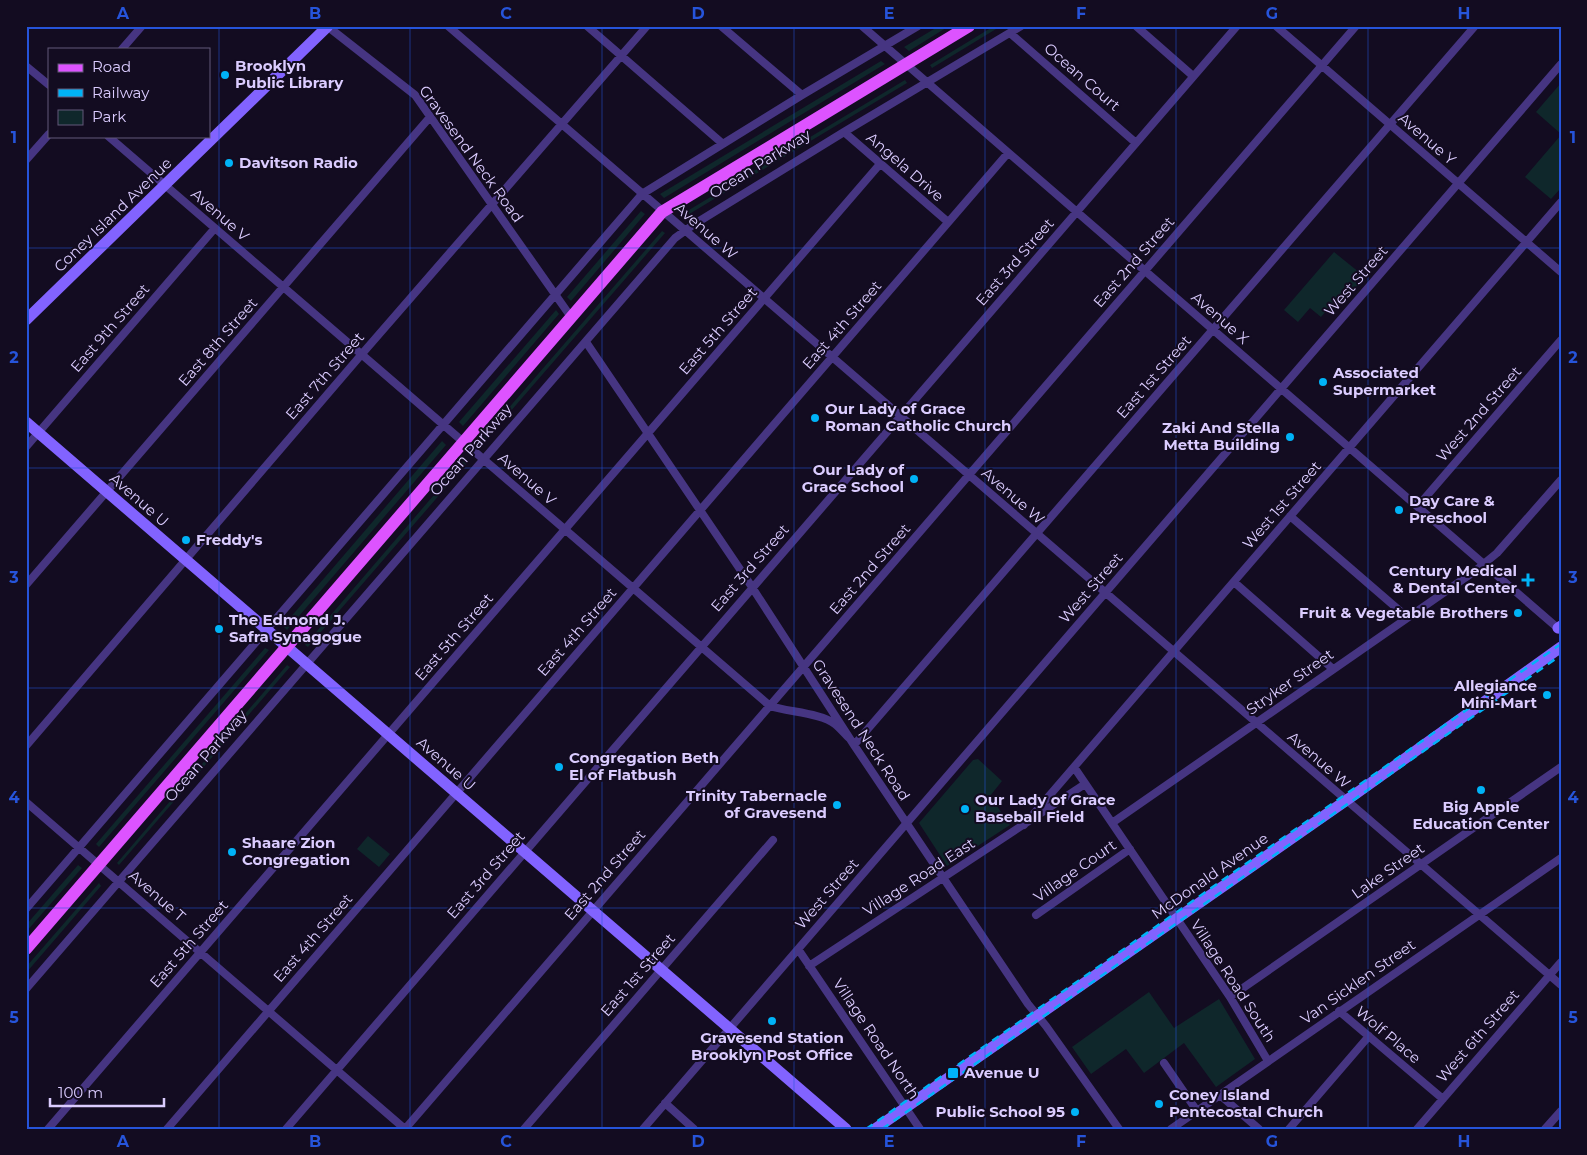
<svg xmlns="http://www.w3.org/2000/svg" width="1587" height="1155" font-family="Montserrat,sans-serif">
	<style>
		.green { fill: #0f272b }
		.lines { fill: none; stroke-linecap: round; stroke-linejoin: round }
		.street { stroke: #463582; stroke-width: 8 }
		.secondary { stroke: #8263ff; stroke-width: 11 }
		.primary { stroke: #dd53ff; stroke-width: 12 }
		.rail { stroke: #00b3f7; stroke-width: 2.5; stroke-dasharray: 8 6; stroke-linecap: butt }
		.grid { fill: none; stroke: #2654da; stroke-width: 1; stroke-opacity: 0.55 }
		.poi-dot { fill: #00b3f7; stroke: #130c21; stroke-width: 2 }
		.labels { text-anchor: middle; stroke-width: 4; stroke-linejoin: round; paint-order: stroke }
		.poi-label { font-size: 15px; font-weight: bold; fill: #dbccff; stroke: #130c21; text-anchor: start }
		.street-label { font-size: 15px; fill: #dbccff; stroke: #130c21 }
		.neatline { fill: none; stroke: #2654da; stroke-width: 2 }
		.grid-label { font-size: 16px; text-anchor: middle; font-weight: bold; fill: #2654da }
	</style>
	<rect width="100%" height="100%" fill="#130c21"/>
	<path class="green" d="M939,26H949L909,51L904,47Z
		M994,26H1001L932,68L930,65Z
		M881,61L885,64L664,198L660,194Z
		M905,80L907,83L686,216L684,213Z
		M1561,83V134L1536,112Z
		M1561,135V188L1551,199L1525,177Z
		M641,211L645,214L571,301L567,297Z
		M662,231L665,233L483,443L480,441Z
		M1334,252L1365,277L1332,314L1327,310L1321,317L1310,308L1298,322L1284,310Z
		M556,310L559,314L463,426L459,422Z
		M442,441L446,445L287,630L283,626Z
		M464,460L467,463L308,647L305,645Z
		M265,648L269,650L99,847L96,844Z
		M287,665L290,667L119,865L117,863Z
		M978,759L1002,781L990,796L1010,825L947,866L919,823L973,760Z
		M368,836L390,854L379,867L357,849Z
		M78,865L82,868L26,932V925Z
		M99,883L101,886L26,973V967Z
		M1149,992L1174,1028L1219,999L1255,1059L1216,1087L1184,1043L1144,1073L1126,1049L1091,1074L1072,1047Z"/>
	<g class="lines">
		<path class="street" d="M327,26L415,95L571,317
			M448,26L1561,985
			M587,26L723,144
			M721,26L802,95
			M862,26L1560,630
			M1136,26L1193,76
			M1276,26L1561,272
			M1010,33L1136,143
			M122,49L142,26
			M26,66L49,85
			M844,132L948,222
			M108,136L770,706C788,712 821,713 835,724C840,728 845,734 849,738
			M26,160L49,134
			M586,342L748,581L854,745L1028,1004L1046,1026L1119,1129
			M26,447L215,228
			M1418,506L1561,340
			M1290,516L1407,617
			M1234,582L1333,669
			M26,585L430,117
			M854,745L1475,26
			M26,746L361,355L647,26
			M1074,767L1230,997L1268,1061
			M26,802L405,1129
			M1112,823L1475,571L1497,553L1561,480
			M1024,825L1561,202
			M26,909L642,194L802,95L918,26
			M1036,915L1130,849
			M798,949L920,1129
			M809,966L1085,784
			M26,989L675,238L693,225L844,132L1021,26
			M1230,997L1561,767
			M1339,1011L1443,1099
			M1164,1063L1197,1111
			M1220,1095L1259,1129
			M665,1103L694,1129
			M48,1129L880,164
			M167,1129L1008,153
			M286,1129L1237,26
			M405,1129L1356,26
			M524,1129L773,840
			M643,1129L1561,64
			M1171,1129L1561,858
			M1289,1129L1369,1036
			M1417,1129L1561,962
			M1545,1129L1561,1111"/>
		<path class="secondary" d="M26,320L328,26
			M26,422L846,1129
			M1558,628L1561,626
			M875,1129L1354,795L1561,647"/>
		<path class="primary" d="M26,949L662,212L969,26"/>
		<path class="rail" d="M866,1129L1561,644
			M882,1129L1561,655"/>
	</g>
	<path class="grid" d="M219,26V1129M410,26V1129M602,26V1129M794,26V1129M985,26V1129M1176,26V1129M1368,26V1129M26,248H1561M26,468H1561M26,688H1561M26,908H1561"/>
	<g class="poi-dot">
		<circle cx="225" cy="75" r="5"/>
		<circle cx="229" cy="163" r="5"/>
		<circle cx="1323" cy="382" r="5"/>
		<circle cx="815" cy="418" r="5"/>
		<circle cx="1290" cy="437" r="5"/>
		<circle cx="914" cy="479" r="5"/>
		<circle cx="1399" cy="510" r="5"/>
		<circle cx="186" cy="540" r="5"/>
		<path d="M1525.5 572.5h5v5h5v5h-5v5h-5v-5h-5v-5h5z"/>
		<circle cx="1518" cy="613" r="5"/>
		<circle cx="219" cy="629" r="5"/>
		<circle cx="1547" cy="695" r="5"/>
		<circle cx="559" cy="767" r="5"/>
		<circle cx="1481" cy="790" r="5"/>
		<circle cx="837" cy="805" r="5"/>
		<circle cx="965" cy="809" r="5"/>
		<circle cx="232" cy="852" r="5"/>
		<circle cx="772" cy="1021" r="5"/>
		<rect x="947" y="1067" width="12" height="12" rx="2.5"/>
		<circle cx="1159" cy="1104" r="5"/>
		<circle cx="1075" cy="1112" r="5"/>
	</g>
	<g class="labels">
		<g class="poi-label">
			<text x="235" y="71">Brooklyn<tspan x="235" dy="17">Public Library</tspan></text>
			<text x="239" y="168">Davitson Radio</text>
			<text x="1333" y="378">Associated<tspan x="1333" dy="17">Supermarket</tspan></text>
			<text x="825" y="414">Our Lady of Grace<tspan x="825" dy="17">Roman Catholic Church</tspan></text>
			<text x="1280" y="433" text-anchor="end">Zaki And Stella<tspan x="1280" dy="17">Metta Building</tspan></text>
			<text x="904" y="475" text-anchor="end">Our Lady of<tspan x="904" dy="17">Grace School</tspan></text>
			<text x="1409" y="506">Day Care &amp;<tspan x="1409" dy="17">Preschool</tspan></text>
			<text x="196" y="545">Freddy's</text>
			<text x="1517" y="576" text-anchor="end">Century Medical<tspan x="1517" dy="17">&amp; Dental Center</tspan></text>
			<text x="1508" y="618" text-anchor="end">Fruit &amp; Vegetable Brothers</text>
			<text x="229" y="625">The Edmond J.<tspan x="229" dy="17">Safra Synagogue</tspan></text>
			<text x="1537" y="691" text-anchor="end">Allegiance<tspan x="1537" dy="17">Mini-Mart</tspan></text>
			<text x="569" y="763">Congregation Beth<tspan x="569" dy="17">El of Flatbush</tspan></text>
			<text x="827" y="801" text-anchor="end">Trinity Tabernacle<tspan x="827" dy="17">of Gravesend</tspan></text>
			<text x="975" y="805">Our Lady of Grace<tspan x="975" dy="17">Baseball Field</tspan></text>
			<text x="1481" y="812" text-anchor="middle">Big Apple<tspan x="1481" dy="17">Education Center</tspan></text>
			<text x="242" y="848">Shaare Zion<tspan x="242" dy="17">Congregation</tspan></text>
			<text x="772" y="1043" text-anchor="middle">Gravesend Station<tspan x="772" dy="17">Brooklyn Post Office</tspan></text>
			<text x="964" y="1078">Avenue U</text>
			<text x="1169" y="1100">Coney Island<tspan x="1169" dy="17">Pentecostal Church</tspan></text>
			<text x="1065" y="1117" text-anchor="end">Public School 95</text>
		</g>
		<g class="street-label">
			<text transform="translate(1082 77) rotate(41)" y="5">Ocean Court</text>
			<text transform="translate(1427 139) rotate(41)" y="5">Avenue Y</text>
			<text transform="translate(471 154) rotate(54)" y="5">Gravesend Neck Road</text>
			<text transform="translate(760 164) rotate(-32)" y="5">Ocean Parkway</text>
			<text transform="translate(905 167) rotate(41)" y="5">Angela Drive</text>
			<text transform="translate(113 215) rotate(-44)" y="5">Coney Island Avenue</text>
			<text transform="translate(220 215) rotate(41)" y="5">Avenue V</text>
			<text transform="translate(706 231) rotate(41)" y="5">Avenue W</text>
			<text transform="translate(1015 262) rotate(-49)" y="5">East 3rd Street</text>
			<text transform="translate(1134 262) rotate(-49)" y="5">East 2nd Street</text>
			<text transform="translate(1356 281) rotate(-49)" y="5">West Street</text>
			<text transform="translate(1220 318) rotate(41)" y="5">Avenue X</text>
			<text transform="translate(842 325) rotate(-49)" y="5">East 4th Street</text>
			<text transform="translate(110 328) rotate(-49)" y="5">East 9th Street</text>
			<text transform="translate(718 331) rotate(-49)" y="5">East 5th Street</text>
			<text transform="translate(218 342) rotate(-49)" y="5">East 8th Street</text>
			<text transform="translate(325 376) rotate(-49)" y="5">East 7th Street</text>
			<text transform="translate(1154 377) rotate(-49)" y="5">East 1st Street</text>
			<text transform="translate(1479 414) rotate(-49)" y="5">West 2nd Street</text>
			<text transform="translate(471 450) rotate(-49)" y="5">Ocean Parkway</text>
			<text transform="translate(527 479) rotate(41)" y="5">Avenue V</text>
			<text transform="translate(1013 496) rotate(41)" y="5">Avenue W</text>
			<text transform="translate(139 500) rotate(41)" y="5">Avenue U</text>
			<text transform="translate(1282 505) rotate(-49)" y="5">West 1st Street</text>
			<text transform="translate(750 568) rotate(-49)" y="5">East 3rd Street</text>
			<text transform="translate(870 569) rotate(-49)" y="5">East 2nd Street</text>
			<text transform="translate(1091 588) rotate(-49)" y="5">West Street</text>
			<text transform="translate(577 632) rotate(-49)" y="5">East 4th Street</text>
			<text transform="translate(454 637) rotate(-49)" y="5">East 5th Street</text>
			<text transform="translate(1290 682) rotate(-35)" y="5">Stryker Street</text>
			<text transform="translate(861 730) rotate(57)" y="5">Gravesend Neck Road</text>
			<text transform="translate(206 756) rotate(-49)" y="5">Ocean Parkway</text>
			<text transform="translate(1319 760) rotate(41)" y="5">Avenue W</text>
			<text transform="translate(446 764) rotate(41)" y="5">Avenue U</text>
			<text transform="translate(1075 871) rotate(-35)" y="5">Village Court</text>
			<text transform="translate(1388 871) rotate(-35)" y="5">Lake Street</text>
			<text transform="translate(486 875) rotate(-49)" y="5">East 3rd Street</text>
			<text transform="translate(605 875) rotate(-49)" y="5">East 2nd Street</text>
			<text transform="translate(1210 876) rotate(-35)" y="5">McDonald Avenue</text>
			<text transform="translate(919 877) rotate(-33)" y="5">Village Road East</text>
			<text transform="translate(827 894) rotate(-49)" y="5">West Street</text>
			<text transform="translate(157 896) rotate(41)" y="5">Avenue T</text>
			<text transform="translate(313 938) rotate(-49)" y="5">East 4th Street</text>
			<text transform="translate(189 944) rotate(-49)" y="5">East 5th Street</text>
			<text transform="translate(638 975) rotate(-49)" y="5">East 1st Street</text>
			<text transform="translate(1233 981) rotate(57)" y="5">Village Road South</text>
			<text transform="translate(1358 982) rotate(-35)" y="5">Van Sicklen Street</text>
			<text transform="translate(1388 1035) rotate(40)" y="5">Wolf Place</text>
			<text transform="translate(1478 1036) rotate(-49)" y="5">West 6th Street</text>
			<text transform="translate(876 1039) rotate(56)" y="5">Village Road North</text>
		</g>
	</g>
	<rect width="1587" height="1155" fill="none" stroke="#130c21" stroke-width="55"/>
	<rect x="48" y="48" width="162" height="90" fill="#130c21" stroke="#63597a"/>
	<rect x="58" y="64" width="25" height="8" fill="#dd53ff" stroke="#63597a"/>
	<text x="92" y="72" font-size="15" fill="#dbccff">Road</text>
	<rect x="58" y="89" width="25" height="8" fill="#00b3f7" stroke="#63597a"/>
	<text x="92" y="98" font-size="15" fill="#dbccff">Railway</text>
	<rect x="58" y="110" width="25" height="15" fill="#0f272b" stroke="#63597a"/>
	<text x="92" y="122" font-size="15" fill="#dbccff">Park</text>
	<path d="M50 1098v8h114v-8" fill="none" stroke="#dbccff" stroke-width="2.5"/>
	<text x="58" y="1098" font-size="15" fill="#dbccff" stroke="#130c21" stroke-width="4" paint-order="stroke">100 m</text>
	<rect x="28" y="28" width="1532" height="1100" class="neatline"/>
	<g class="grid-label">
		<text x="123" y="19">A</text>
		<text x="315" y="19">B</text>
		<text x="506" y="19">C</text>
		<text x="698" y="19">D</text>
		<text x="889" y="19">E</text>
		<text x="1081" y="19">F</text>
		<text x="1272" y="19">G</text>
		<text x="1464" y="19">H</text>
		<text x="14" y="143">1</text>
		<text x="1573" y="143">1</text>
		<text x="14" y="363">2</text>
		<text x="1573" y="363">2</text>
		<text x="14" y="583">3</text>
		<text x="1573" y="583">3</text>
		<text x="14" y="803">4</text>
		<text x="1573" y="803">4</text>
		<text x="14" y="1023">5</text>
		<text x="1573" y="1023">5</text>
		<text x="123" y="1147">A</text>
		<text x="315" y="1147">B</text>
		<text x="506" y="1147">C</text>
		<text x="698" y="1147">D</text>
		<text x="889" y="1147">E</text>
		<text x="1081" y="1147">F</text>
		<text x="1272" y="1147">G</text>
		<text x="1464" y="1147">H</text>
	</g>
</svg>
